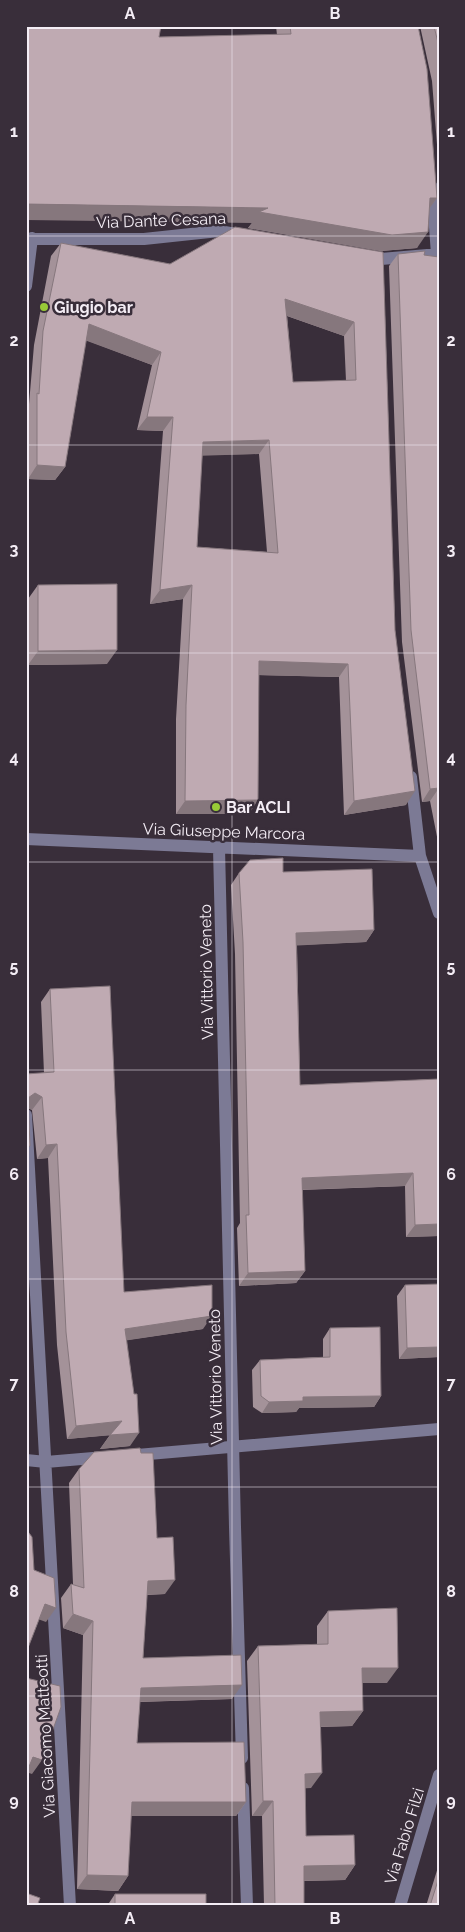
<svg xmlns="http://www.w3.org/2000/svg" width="465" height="1932" font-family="Raleway,sans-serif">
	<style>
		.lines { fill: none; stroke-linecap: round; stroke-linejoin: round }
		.minor { stroke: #7c7a95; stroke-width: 12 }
		.wall { fill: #a49299; fill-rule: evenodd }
		.shaded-wall { fill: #86777d }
		.building { fill: #bfaab2; stroke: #86777d; fill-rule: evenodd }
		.grid { fill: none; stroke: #f4edf5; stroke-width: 1; stroke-opacity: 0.55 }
		.poi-dot { fill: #98cb37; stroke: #392e3a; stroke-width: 2 }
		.labels { text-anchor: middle; stroke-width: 5; stroke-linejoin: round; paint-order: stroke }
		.street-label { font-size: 16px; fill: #f4edf5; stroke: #392e3a }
		.poi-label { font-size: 16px; font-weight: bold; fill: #f4edf5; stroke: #392e3a; text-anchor: start }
		.neatline { fill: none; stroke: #f4edf5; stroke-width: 2 }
		.grid-label { font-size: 16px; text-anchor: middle; font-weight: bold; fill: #f4edf5 }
	</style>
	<rect width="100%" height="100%" fill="#392e3a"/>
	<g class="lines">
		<path class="minor" d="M432,187L437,254
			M26,239H144L219,231L241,235
			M367,256L381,259L439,254
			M26,286L32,238
			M411,777L420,856L439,913
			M26,839L420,856
			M219,848L235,1527L242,1758
			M26,1115L70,1906
			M137,1455L439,1429
			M26,1460L46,1462L105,1457
			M243,1788L247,1906
			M400,1906L439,1775"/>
	</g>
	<path class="wall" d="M276,26H418L437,198L429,208L417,248L381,251L248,228L252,223L159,37L277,35Z
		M420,26H439V170L432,81Z
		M61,243L170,264L383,252L395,630L406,805L344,815L339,677L259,675L249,814H176V719L183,599L150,604L163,431L137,430L152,365L86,340L65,467L55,480L28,479L27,406L29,404L34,345L51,256ZM287,316L344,336L346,381L293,382ZM259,454L267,552L197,547L202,455Z
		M398,254L439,257V847L430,801L422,802L402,642L389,266Z
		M38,585L107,664L28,665V599Z
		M283,872L374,930L366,942L297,945L300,1085L439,1079V1236L406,1237L405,1186L302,1190L305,1271L296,1283L239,1286L237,1228L240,1223L235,954L231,885L239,873Z
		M50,989L124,1292L203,1329L127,1340L130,1446L100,1449L110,1435L67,1439L57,1345L48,1158L37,1159L32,1110L28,1108L26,1074L44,1073L41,1002Z
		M439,1284V1357L399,1359L397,1296L405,1285Z
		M330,1328L381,1396L374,1407L299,1408L296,1412L262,1413L253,1407L252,1370L260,1360L323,1357V1339Z
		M141,1453L157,1538L165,1594L147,1595L143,1658L232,1699L140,1702L137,1743L246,1802L236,1816H131L128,1876L118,1891L77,1889L83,1635L63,1628L61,1598L71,1584H73L69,1483L79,1469Z
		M328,1611L387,1683H362L363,1711L352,1726L321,1727L311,1788H305L306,1836L355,1865L345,1880L304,1881V1906H264L262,1816H252L247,1661L258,1646L317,1644V1626Z
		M439,1864V1906H426Z
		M115,1894L206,1906H107Z"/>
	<path class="shaded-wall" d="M430,198H437L426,213Z
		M26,204L268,208L428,232L417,248L381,251L248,228L252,223L26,220Z
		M285,299L354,322L344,336L276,312Z
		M89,324L161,352L152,365L79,338Z
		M147,417H173L163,431L137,430Z
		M269,440L259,454L194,456L203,442Z
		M37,465L65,467L55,480L28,479Z
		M192,585L183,599L150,604L160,590Z
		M117,650L107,664L28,665L38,651Z
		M259,661L348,664L339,677L250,675Z
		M439,788L430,801L422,802L430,789Z
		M415,791L406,805L344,815L354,801Z
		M258,800L249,814H176L185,801Z
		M374,930L366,942L288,946L296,933Z
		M35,1093L42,1097L32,1110L26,1107L28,1098Z
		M57,1144L48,1158L37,1159L46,1145Z
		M413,1173L405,1186L293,1190L302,1178Z
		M439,1224V1236L406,1237L415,1225Z
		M305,1271L296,1283L239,1286L248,1273Z
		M212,1316L203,1329L116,1342L125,1329Z
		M439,1347V1357L399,1359L407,1348Z
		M381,1396L374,1407L299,1408L296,1412L262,1413L269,1402L303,1397Z
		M122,1421L113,1435L67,1439L76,1426Z
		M139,1433L130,1446L100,1449L110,1435Z
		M175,1580L165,1594L138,1595L148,1581Z
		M45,1604L56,1608L46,1622L35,1618Z
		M73,1614L93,1621L83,1635L63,1628Z
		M362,1668H398L387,1683H351Z
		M242,1685L232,1699L131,1702L141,1688Z
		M363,1711L352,1726L310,1727L320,1712Z
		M33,1757L42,1760L32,1774L26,1772Z
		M322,1773L311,1788L294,1789L305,1774Z
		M263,1801H273L262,1816H252Z
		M132,1802H246L236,1816H122Z
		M355,1865L345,1880L293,1881L304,1866Z
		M87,1875L128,1876L118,1891L77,1889Z"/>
	<path class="building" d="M26,26H161L159,37L291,34L290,26H418L427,69L437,198H430L428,232L392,235L259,212L268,208L26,204Z
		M434,26H439V47Z
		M235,227L383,252L395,630L415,791L354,801L348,664L259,661L258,800L185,801L186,705L192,585L160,590L173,417H147L161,352L89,324L65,467L37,465V393L39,394L43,331L61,243L170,264ZM285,299L354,322L356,380L293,382ZM269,440L278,553L197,547L203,442Z
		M425,251L424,255L439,257V789V788L430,789L411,630L398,254Z
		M117,584V650L38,651V585Z
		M283,858V872L372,869L374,930L296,933L300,1085L439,1079V1224L415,1225L413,1173L302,1178L305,1271L248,1273L246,1215H249L243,942L239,873L250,860Z
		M110,986L124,1292L212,1285V1316L125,1329L134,1394H137L139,1433L110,1435L122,1421L76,1426L66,1332L57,1144L46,1145L42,1097L35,1093L28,1098L30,1146L26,1147V1074L54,1072L50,989Z
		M439,1284V1347L407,1348L405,1285Z
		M380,1327L381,1396L303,1397V1401L269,1402L261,1396L260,1360L330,1357V1328Z
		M140,1448L141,1453H153L157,1538L173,1537L175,1580L148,1581L143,1658L241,1655L242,1685L141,1688L137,1743L244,1742L246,1802H132L128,1876L87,1875L93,1621L73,1614L71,1584L84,1588L79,1469L94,1452Z
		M26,1529L32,1537L34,1570L54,1578L56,1608L45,1604L26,1653Z
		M397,1608L398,1668H362L363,1711L320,1712L322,1773L305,1774L306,1836L354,1835L355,1865L304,1866V1906H275L273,1801H263L258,1646L328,1644V1611Z
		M26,1678L60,1686L61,1707L42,1760L33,1757L26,1774Z
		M439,1877V1906H430Z
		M26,1893L40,1898L37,1906H26Z
		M115,1894H206V1906H115Z"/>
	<path class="grid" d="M232,26V1906M26,236H439M26,445H439M26,653H439M26,862H439M26,1070H439M26,1279H439M26,1487H439M26,1696H439"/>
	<g class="poi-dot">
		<circle cx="44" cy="307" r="5"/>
		<circle cx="216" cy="807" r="5"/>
	</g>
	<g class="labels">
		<g class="street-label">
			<text transform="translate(161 220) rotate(-2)" y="6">Via Dante Cesana</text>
			<text transform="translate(224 831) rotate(2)" y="6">Via Giuseppe Marcora</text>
			<text transform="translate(206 972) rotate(-91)" y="6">Via Vittorio Veneto</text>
			<text transform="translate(215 1377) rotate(-91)" y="6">Via Vittorio Veneto</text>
			<text transform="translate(45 1736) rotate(-93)" y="6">Via Giacomo Matteotti</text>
			<text transform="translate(404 1836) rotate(-73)" y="6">Via Fabio Filzi</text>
		</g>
		<g class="poi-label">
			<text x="54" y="313">Giugio bar</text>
			<text x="226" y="813">Bar ACLI</text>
		</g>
	</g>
	<rect width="465" height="1932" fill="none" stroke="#392e3a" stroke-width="55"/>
	<rect x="28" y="28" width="410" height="1876" class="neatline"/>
	<g class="grid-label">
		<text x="130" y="19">A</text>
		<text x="335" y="19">B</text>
		<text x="14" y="137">1</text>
		<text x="451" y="137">1</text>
		<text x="14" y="346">2</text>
		<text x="451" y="346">2</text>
		<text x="14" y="555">3</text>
		<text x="451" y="555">3</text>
		<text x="14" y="763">4</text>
		<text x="451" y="763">4</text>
		<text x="14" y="972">5</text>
		<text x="451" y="972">5</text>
		<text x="14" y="1180">6</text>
		<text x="451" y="1180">6</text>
		<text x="14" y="1389">7</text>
		<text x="451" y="1389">7</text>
		<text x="14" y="1597">8</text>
		<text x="451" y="1597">8</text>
		<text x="14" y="1806">9</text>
		<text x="451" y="1806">9</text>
		<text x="130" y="1924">A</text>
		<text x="335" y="1924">B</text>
	</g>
</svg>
